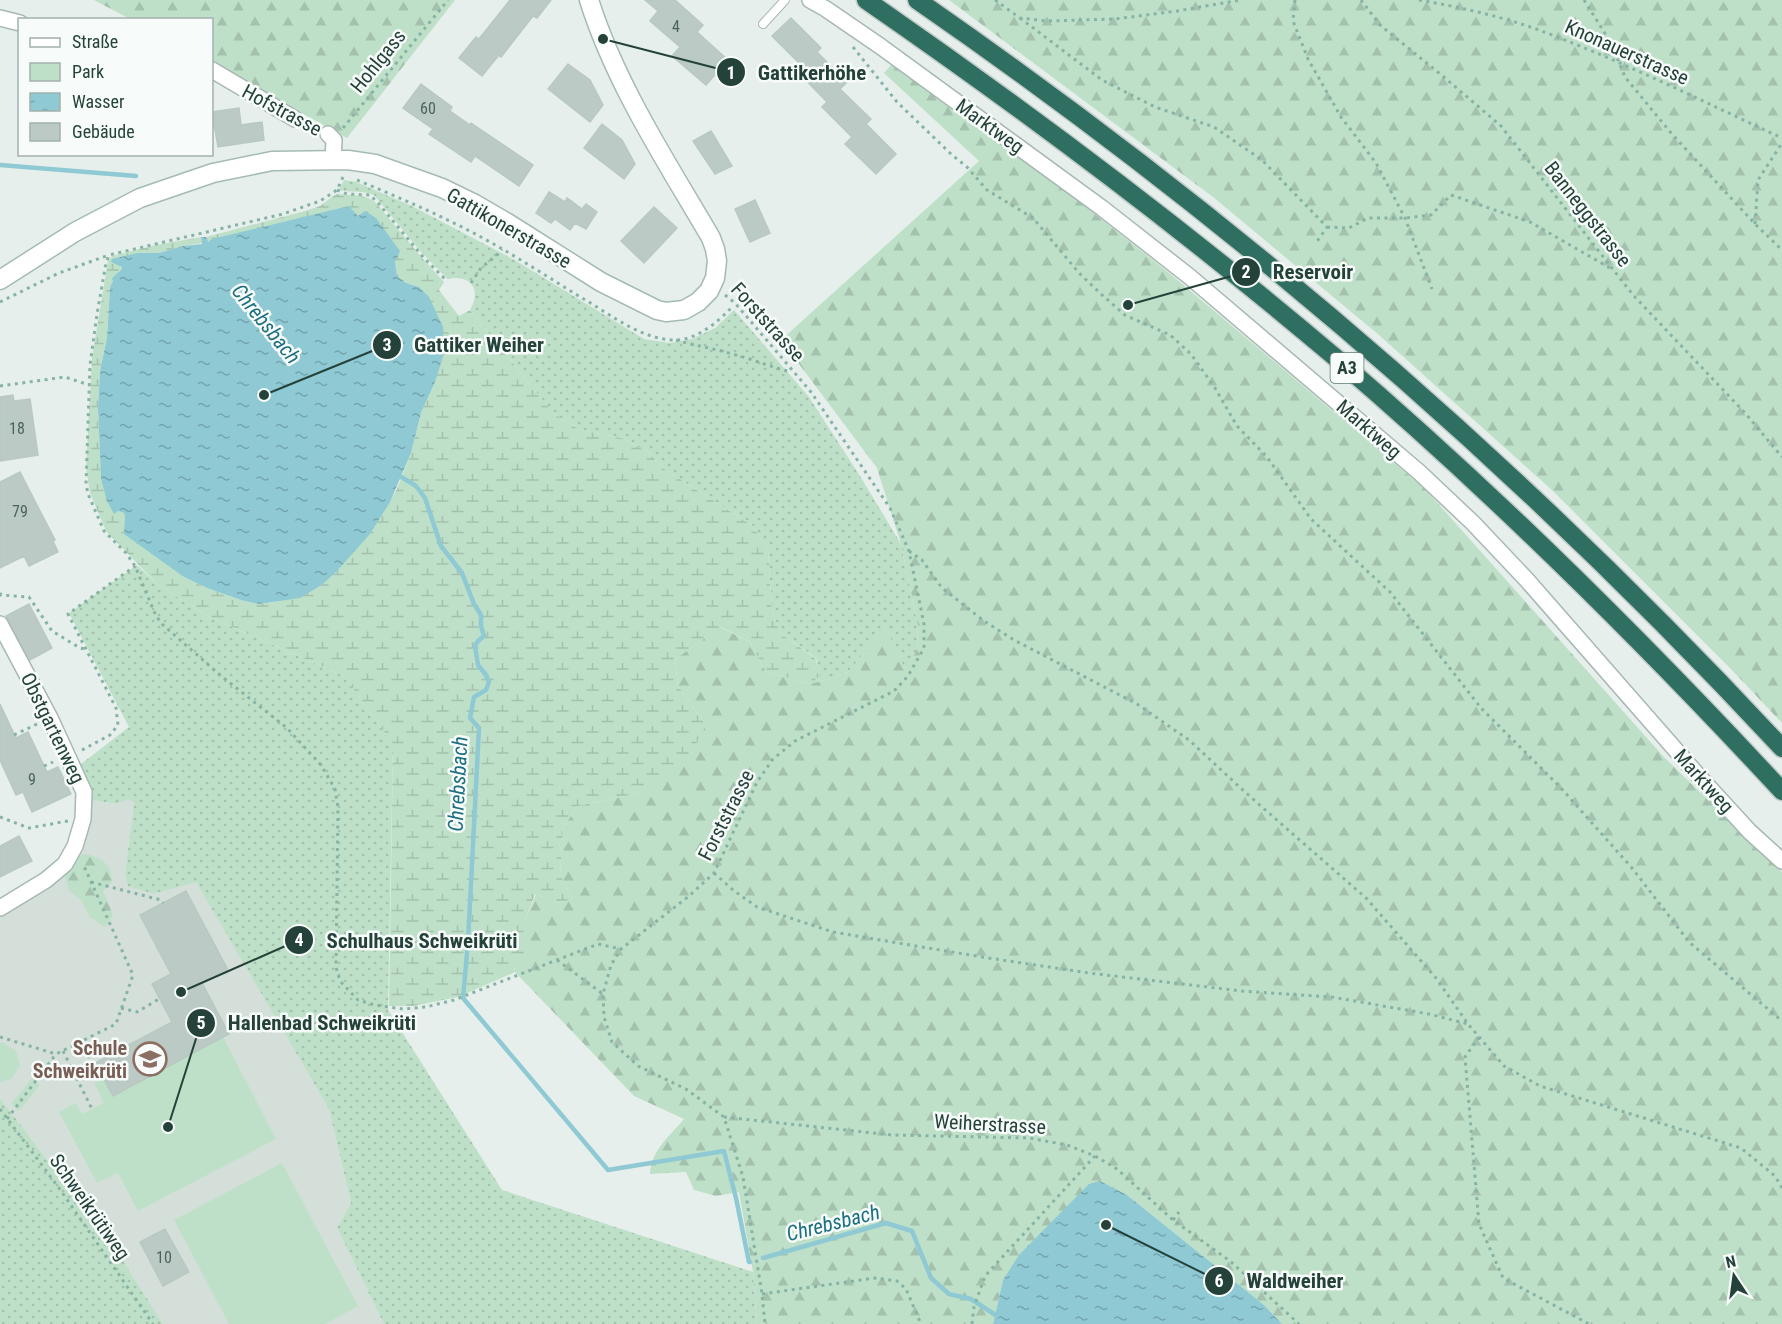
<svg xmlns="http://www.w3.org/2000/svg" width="1782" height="1324" font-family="'Roboto Condensed',sans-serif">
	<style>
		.built { fill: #d4dfda }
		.grass { fill: url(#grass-dots) }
		.forest { fill: url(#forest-firs) }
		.wetland { fill: url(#wetland-marsh) }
		.park { fill: #bfe0c8 }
		.water { fill: url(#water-ripples) }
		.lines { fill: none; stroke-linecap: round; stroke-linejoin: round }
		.stream { stroke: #8ec9d4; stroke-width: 4.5 }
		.building { fill: #bbcac4; stroke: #b8c9c2; stroke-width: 1.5 }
		.lane-casing { stroke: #a8b8b2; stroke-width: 10 }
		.street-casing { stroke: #a8b8b2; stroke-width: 18 }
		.secondary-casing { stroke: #a4bbb3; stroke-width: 21 }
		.highway-casing { stroke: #c2cac8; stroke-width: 21 }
		.path { stroke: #86b3a5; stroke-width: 3; stroke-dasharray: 3 4.5; stroke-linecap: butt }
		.lane { stroke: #fff; stroke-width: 8 }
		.street { stroke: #fff; stroke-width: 15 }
		.secondary { stroke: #fff; stroke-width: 18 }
		.highway { stroke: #2f6f62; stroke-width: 18 }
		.labels { text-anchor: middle; stroke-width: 5; stroke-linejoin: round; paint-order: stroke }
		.number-label { font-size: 16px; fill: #4a645c }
		.shield { fill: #f7fbf9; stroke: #637a73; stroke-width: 1.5 }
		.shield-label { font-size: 18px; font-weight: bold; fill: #24423a }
		.street-label { font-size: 20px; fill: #24423a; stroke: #f7fbf9 }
		.education-label { font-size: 20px; font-weight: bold; fill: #785e54; stroke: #f7fbf9; text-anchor: end }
		.water-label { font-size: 21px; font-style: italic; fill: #1c6f80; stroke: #f7fbf9 }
		.leader { fill: none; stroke: #24423a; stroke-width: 2 }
		.callout-dot { fill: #24423a; stroke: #f7fbf9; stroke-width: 2 }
		.mark-label { font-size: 18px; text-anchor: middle; font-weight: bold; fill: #fff }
		.callout-label { font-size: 21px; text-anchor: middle; font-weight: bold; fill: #24423a; stroke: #f7fbf9; stroke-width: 5; stroke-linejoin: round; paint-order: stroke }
	</style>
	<defs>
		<pattern id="grass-dots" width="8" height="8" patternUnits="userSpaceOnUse" patternTransform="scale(1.5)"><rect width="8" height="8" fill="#bfe0c8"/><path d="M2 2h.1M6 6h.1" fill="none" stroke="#a4c1ad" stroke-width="1.8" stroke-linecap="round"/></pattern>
		<pattern id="forest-firs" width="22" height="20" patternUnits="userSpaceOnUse" patternTransform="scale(1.5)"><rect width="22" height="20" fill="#bfe0c8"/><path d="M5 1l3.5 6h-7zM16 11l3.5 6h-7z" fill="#a4c1ad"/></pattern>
		<pattern id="wetland-marsh" width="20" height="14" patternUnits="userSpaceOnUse" patternTransform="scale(1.5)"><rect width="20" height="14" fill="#bfe0c8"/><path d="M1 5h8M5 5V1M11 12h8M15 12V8" fill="none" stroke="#a4c1ad"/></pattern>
		<pattern id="water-ripples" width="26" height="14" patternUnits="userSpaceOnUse" patternTransform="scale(1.5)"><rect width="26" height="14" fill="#8ec9d4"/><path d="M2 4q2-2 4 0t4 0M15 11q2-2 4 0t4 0" fill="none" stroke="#74a5ad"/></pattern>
	</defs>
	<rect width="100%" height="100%" fill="#e6efeb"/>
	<path class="built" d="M129,798L134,803L125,874L154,894L196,881L329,1109L351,1203L337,1228L384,1324H163L117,1251L0,1098V908L65,864L92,800L116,804Z"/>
	<path class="grass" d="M344,180L356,182L412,206L513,259L644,339L670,343L692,339L715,328L734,310L809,397L860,476L901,544L918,626L917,649L906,672L886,629L847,673L811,684L820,674L816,658L780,633L772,611L768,550L753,526L664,469L648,452L622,438L580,430L553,413L470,310C482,290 471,274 448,279L421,252L374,195C362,190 351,193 339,190Z
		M137,565L157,584L207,616L344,676L393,744L388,1010L502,1190L753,1272L757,1324H384L337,1228L351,1203L329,1109L196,882L154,894L128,886L125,874L134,803L129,799L116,804L92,800L81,764L129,727L69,613Z
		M0,1098L117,1251L163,1324H0Z"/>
	<path class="forest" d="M94,0H455L347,138L212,64V20L130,19Z
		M949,0H1782V723L1730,668L1553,491L1379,335L1213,197Z
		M898,57L1174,277L1425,489L1663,756L1782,872V1324H1282L1264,1305L1127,1195L1003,1280L993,1324H757L753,1272L739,1192L716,1196L694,1190L686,1172L650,1174C651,1150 670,1136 684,1119L634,1096L513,970L524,962V923L536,894L557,903L573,899L560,875L563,827L578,806L639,793L706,725L678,686L675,659L720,627L750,642L766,672L811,684L847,673L886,628L906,671L917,649L918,626L901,544L877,468L781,340L979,161L884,73Z
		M86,854C102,858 112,864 112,882L103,891L113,915L105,927L90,917L81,900L69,891L63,870L74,857Z"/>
	<path class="wetland" d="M336,194C350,196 365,193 376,203L423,259L444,282L439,290L459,316L470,310L553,413L580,430L622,438L648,452L664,469L753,526L768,550L772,611L780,633L815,658L821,674L811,684L766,672L750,642L721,627L675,659L678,686L706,725L686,764L639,793L578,806L563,827L560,875L573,899L557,903L535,894L524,923V962L513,970L515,972L458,997L413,1006H389L393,744L344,676L207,616L157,584L106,531L90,493L86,467L92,358L108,261L112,256L156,245L201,237L202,243L183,246L159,253H138L122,266L110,289L107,338L100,371L98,408L101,479L118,511L124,513L125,517L184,577L207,588L244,601L259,604L275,602L323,584L370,534L397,489L411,453L421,413L435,382L419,287L406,283L397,276L395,261L358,216L207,242L206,237L305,211L320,206Z"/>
	<path class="park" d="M223,1037L276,1139L138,1211L118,1173L97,1183L59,1112L76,1103L82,1114L104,1103L94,1083L103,1078L113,1096Z
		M2,1042L16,1051L20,1066L11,1079L0,1082V1043Z
		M32,1078L40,1085L19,1111L11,1104Z
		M282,1163L358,1306L325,1324H229L174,1220Z"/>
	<path class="water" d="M349,206L358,216L365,211L376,218L400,251L395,261L397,276L406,283L419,287L429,297L443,327L444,353L435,382L421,413L411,453L390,502L370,534L337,571L323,584L300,598L259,604L244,601L207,588L184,577L124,534L125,517L124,513L118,511L114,514L107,501L101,479L98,408L100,371L107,338L110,288L113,281L112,278L120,271L122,267L111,262L112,259L138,253H159L183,246L202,244L201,237H206L208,242L212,239Z
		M1100,1181L1127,1195L1264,1305L1282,1324H993L1003,1280L1019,1255L1089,1184Z"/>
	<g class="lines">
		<path class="stream" d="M0,165L136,176
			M398,475L416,486L425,498L441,546L462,573L474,604L481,615V626L484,636L478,641L475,646L478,665L486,675L489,682L486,690L474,697L470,718L479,728L468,942L463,998L608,1170L724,1151L736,1198L749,1262H750
			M763,1258L886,1223L912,1231L931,1278L949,1294L971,1299L997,1316"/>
	</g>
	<path class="building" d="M510,0H551L537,18L533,16L501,57L499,55L482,76L459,58L476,37L479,39Z
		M645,0H675L703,25L697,32L728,60L706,85L672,56L680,47L650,21L658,11Z
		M791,18L821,48L817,52L847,82L840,89L871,119L866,124L896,154L876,174L845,144L852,137L822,107L827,102L797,71L802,66L772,36Z
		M568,64L590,80L603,105L590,122L548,89Z
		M421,84L452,107L450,111L470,125L471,123L533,165L519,186L475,156L471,162L429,134L433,129L403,108Z
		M239,108L241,125L262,122L264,140L218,147L212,112Z
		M602,124L622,140L635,164L624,179L584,148Z
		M711,131L732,166L715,174L693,141Z
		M549,192L565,202L567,198L582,209L586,204L597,212L586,229L575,223L570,230L555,219L551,223L536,213Z
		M755,200L770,233L750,242L735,209Z
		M654,207L677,228L644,263L621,241Z
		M13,395L14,401L30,399L38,455L0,461V397Z
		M20,472L55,540L53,541L58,552L29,566L24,556L0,568V482Z
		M29,604L52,648L30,660L6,616Z
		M0,704L16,738L28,732L47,772L58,767L71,794L32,812L23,792L16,795L0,760Z
		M19,836L32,861L0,877V846Z
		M186,891L228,970L202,983L229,1034L113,1096L95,1063L172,1022L152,984L171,974L140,915Z
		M165,1229L189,1272L163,1286L140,1242Z"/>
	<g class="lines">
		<defs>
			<path id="lane" d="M763,24L785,0"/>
			<path id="street" d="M810,0L826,9L880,46L1102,208L1190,277L1419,472L1473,523L1526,579L1695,772L1750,832L1782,861
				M0,18L20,23
				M212,70L295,119
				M328,134L334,140L333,160
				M0,624L50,718L84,792L83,819L75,846L65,864L46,880L0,908"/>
			<path id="secondary" d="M0,280L75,232L140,198L213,173L272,161L348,160L375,164L442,188L475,204L506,222L601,282L657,310L666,312L684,310L698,302L709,291L715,278L717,261L715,249L711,238C666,161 616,85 589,0"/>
			<path id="highway" d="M866,0C1028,112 1186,231 1336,358C1494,493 1641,639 1782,791
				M917,0C1231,217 1522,468 1782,748"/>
		</defs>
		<use href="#lane" class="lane-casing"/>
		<use href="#street" class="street-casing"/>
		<use href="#secondary" class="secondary-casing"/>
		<use href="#highway" class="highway-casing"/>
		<path class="path" d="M995,0L1020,18L1047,21L1115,19L1177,11L1241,0
			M1295,0L1293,21L1308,59L1341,117L1376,163L1405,218L1432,289
			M1361,0L1380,25L1445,78L1501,126L1633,295L1746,414L1782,457
			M1419,0C1459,7 1500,16 1539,30C1622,61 1702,101 1782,138
			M1584,0L1611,43L1625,77L1671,133L1755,224L1782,250
			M1020,18L1102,80L1155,107L1214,127L1262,160L1327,227L1316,243
			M853,47L897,102L951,154L967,167L987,190L1033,218L1079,273L1101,294L1125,315L1170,335L1191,354L1215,388L1237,426L1267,457L1311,519L1390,592L1481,708L1560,787L1632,868L1689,942L1782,1021
			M343,128L448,0
			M343,177L337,190L320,201L283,214L109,255L106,263L97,314L90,365L86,484L88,494L104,531L126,553L135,566L156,616L163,625L220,675L287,728L321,765L335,789L338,807L336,967L340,981L358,1000L375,1005L403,1009L426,1007L454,1000L598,944L621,949
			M357,180C405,200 452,220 497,246C527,263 557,283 587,301C614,317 640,338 673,340C695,341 717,323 731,308
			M337,190L347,194L370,195L379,204L423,257L447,281
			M1755,224L1758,180L1782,143
			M1327,227L1349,228L1368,218H1405L1431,215L1451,195L1530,222L1610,268
			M471,283L481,268L498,254L502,249
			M725,295L735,303L811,392L890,508L909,551L924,624V648L908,676L894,691L795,741L773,759L757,782L714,873L689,896L621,949L611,965L603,994L604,1017L612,1042L638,1066L686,1089L724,1117L743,1177L762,1294L765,1324
			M0,302L59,273L109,255
			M676,340C695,346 713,348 732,354C752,359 771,367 791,372
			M0,386L65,377L89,385
			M909,551L922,560L942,588L984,621L1014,640L1137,704L1189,740L1246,793L1366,898L1436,978L1468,1024L1504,1066L1540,1086L1741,1148L1775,1176L1782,1188
			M0,593L1,595L29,597L52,631L80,648L85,649
			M14,735L37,724
			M82,750L110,735L118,725L116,708L68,614L135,566
			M44,766L53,762
			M0,817L29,828L68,821
			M714,873L733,890L757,907L833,932L982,957L1089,973L1242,991L1332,997L1429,1014L1468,1024
			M91,882L161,900L163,903
			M557,960L603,994
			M121,1008L137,1012L159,999
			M0,1037L56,1054L116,1024L133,975L83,864
			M1479,1037L1465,1057L1479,1224L1503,1278L1589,1324
			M81,1042L100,1079
			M63,1051L92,1109
			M0,1109L59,1188L153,1324
			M724,1117L892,1135L1029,1138L1067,1145L1095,1156L1117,1169L1173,1220L1230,1261L1299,1324
			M7,1119L56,1054
			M1173,1220L1179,1212
			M762,1294L875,1278L897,1281L906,1289L921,1324
			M972,1324L974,1307L985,1276L1095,1156"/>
		<use href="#lane" class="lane"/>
		<use href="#street" class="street"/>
		<use href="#secondary" class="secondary"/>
		<use href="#highway" class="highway"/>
	</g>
	<defs>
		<symbol id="school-ring" viewBox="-11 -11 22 22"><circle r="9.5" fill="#f7fbf9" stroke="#8d6e63" stroke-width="1.5"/><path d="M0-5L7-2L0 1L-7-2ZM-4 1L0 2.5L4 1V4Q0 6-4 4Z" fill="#8d6e63"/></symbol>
	</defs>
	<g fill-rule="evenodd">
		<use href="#school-ring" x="131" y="1040" width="38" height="38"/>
	</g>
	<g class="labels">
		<g class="number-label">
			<text x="676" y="32">4</text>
			<text x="428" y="114">60</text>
			<text x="17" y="434">18</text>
			<text x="20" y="517">79</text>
			<text x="32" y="785">9</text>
			<text x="164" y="1263">10</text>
		</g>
		<rect class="shield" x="1330.5" y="353" width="33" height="30" rx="4.5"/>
		<g class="shield-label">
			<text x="1347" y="374">A3</text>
		</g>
		<g class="street-label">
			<text transform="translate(1627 52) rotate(24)" y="7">Knonauerstrasse</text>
			<text transform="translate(378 61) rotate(-51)" y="7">Hohlgass</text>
			<text transform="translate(282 110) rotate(28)" y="7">Hofstrasse</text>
			<text transform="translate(990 126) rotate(36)" y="7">Marktweg</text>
			<text transform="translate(1588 214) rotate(52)" y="7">Banneggstrasse</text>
			<text transform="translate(509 228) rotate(30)" y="7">Gattikonerstrasse</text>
			<text transform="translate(768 322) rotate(48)" y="7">Forststrasse</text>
			<text transform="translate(1369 429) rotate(41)" y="7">Marktweg</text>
			<text transform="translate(53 728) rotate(64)" y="7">Obstgartenweg</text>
			<text transform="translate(1704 781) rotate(48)" y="7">Marktweg</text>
			<text transform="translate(726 815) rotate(-63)" y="7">Forststrasse</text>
			<text transform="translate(990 1124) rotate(3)" y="7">Weiherstrasse</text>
			<text transform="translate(90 1207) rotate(55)" y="7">Schweikrütiweg</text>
		</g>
		<g class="education-label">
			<text x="127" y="1055">Schule<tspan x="127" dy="23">Schweikrüti</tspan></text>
		</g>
		<g class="water-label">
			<text transform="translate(266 324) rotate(51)" y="7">Chrebsbach</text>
			<text transform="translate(458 784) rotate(-87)" y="7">Chrebsbach</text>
			<text transform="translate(833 1223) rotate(-14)" y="7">Chrebsbach</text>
		</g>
	</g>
	<path class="leader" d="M603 39L731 72M1128 305L1246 272M264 395L387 345M181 992L299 940M168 1127L201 1023M1106 1225L1219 1281"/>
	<g class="callout-dot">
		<circle cx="603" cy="39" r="6"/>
		<circle cx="1128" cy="305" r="6"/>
		<circle cx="264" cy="395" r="6"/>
		<circle cx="181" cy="992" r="6"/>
		<circle cx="168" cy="1127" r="6"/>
		<circle cx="1106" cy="1225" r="6"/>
		<circle cx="731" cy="72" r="15"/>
		<circle cx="1246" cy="272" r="15"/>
		<circle cx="387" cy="345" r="15"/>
		<circle cx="299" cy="940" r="15"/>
		<circle cx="201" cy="1023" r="15"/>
		<circle cx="1219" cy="1281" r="15"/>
	</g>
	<g class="mark-label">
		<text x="731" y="79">1</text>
		<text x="1246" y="278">2</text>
		<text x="387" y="351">3</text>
		<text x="299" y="946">4</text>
		<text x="201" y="1029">5</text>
		<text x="1219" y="1287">6</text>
	</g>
	<g class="callout-label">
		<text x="812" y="80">Gattikerhöhe</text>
		<text x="1313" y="279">Reservoir</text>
		<text x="479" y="352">Gattiker Weiher</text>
		<text x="422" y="948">Schulhaus Schweikrüti</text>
		<text x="322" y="1030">Hallenbad Schweikrüti</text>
		<text x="1295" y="1288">Waldweiher</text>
	</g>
	<rect x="18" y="18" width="195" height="138" fill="#f7fbf9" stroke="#a3b1ad" stroke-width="1.5"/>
	<rect x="30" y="38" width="30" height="9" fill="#ffffff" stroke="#a3b1ad" stroke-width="1.5"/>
	<text x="72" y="48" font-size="18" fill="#24423a">Straße</text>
	<rect x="30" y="63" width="30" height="18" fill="#bfe0c8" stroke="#a3b1ad" stroke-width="1.5"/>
	<text x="72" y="78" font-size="18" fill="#24423a">Park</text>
	<rect x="30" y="93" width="30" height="18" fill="url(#water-ripples)" stroke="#a3b1ad" stroke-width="1.5"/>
	<text x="72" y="108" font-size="18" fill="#24423a">Wasser</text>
	<rect x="30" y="123" width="30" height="18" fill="#bbcac4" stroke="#a3b1ad" stroke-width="1.5"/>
	<text x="72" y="138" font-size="18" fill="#24423a">Gebäude</text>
	<g transform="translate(1734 1276) rotate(347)" stroke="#f7fbf9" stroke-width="4.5" paint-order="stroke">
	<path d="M0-4.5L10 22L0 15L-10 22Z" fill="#24423a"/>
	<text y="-9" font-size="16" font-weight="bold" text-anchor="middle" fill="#24423a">N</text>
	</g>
</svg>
